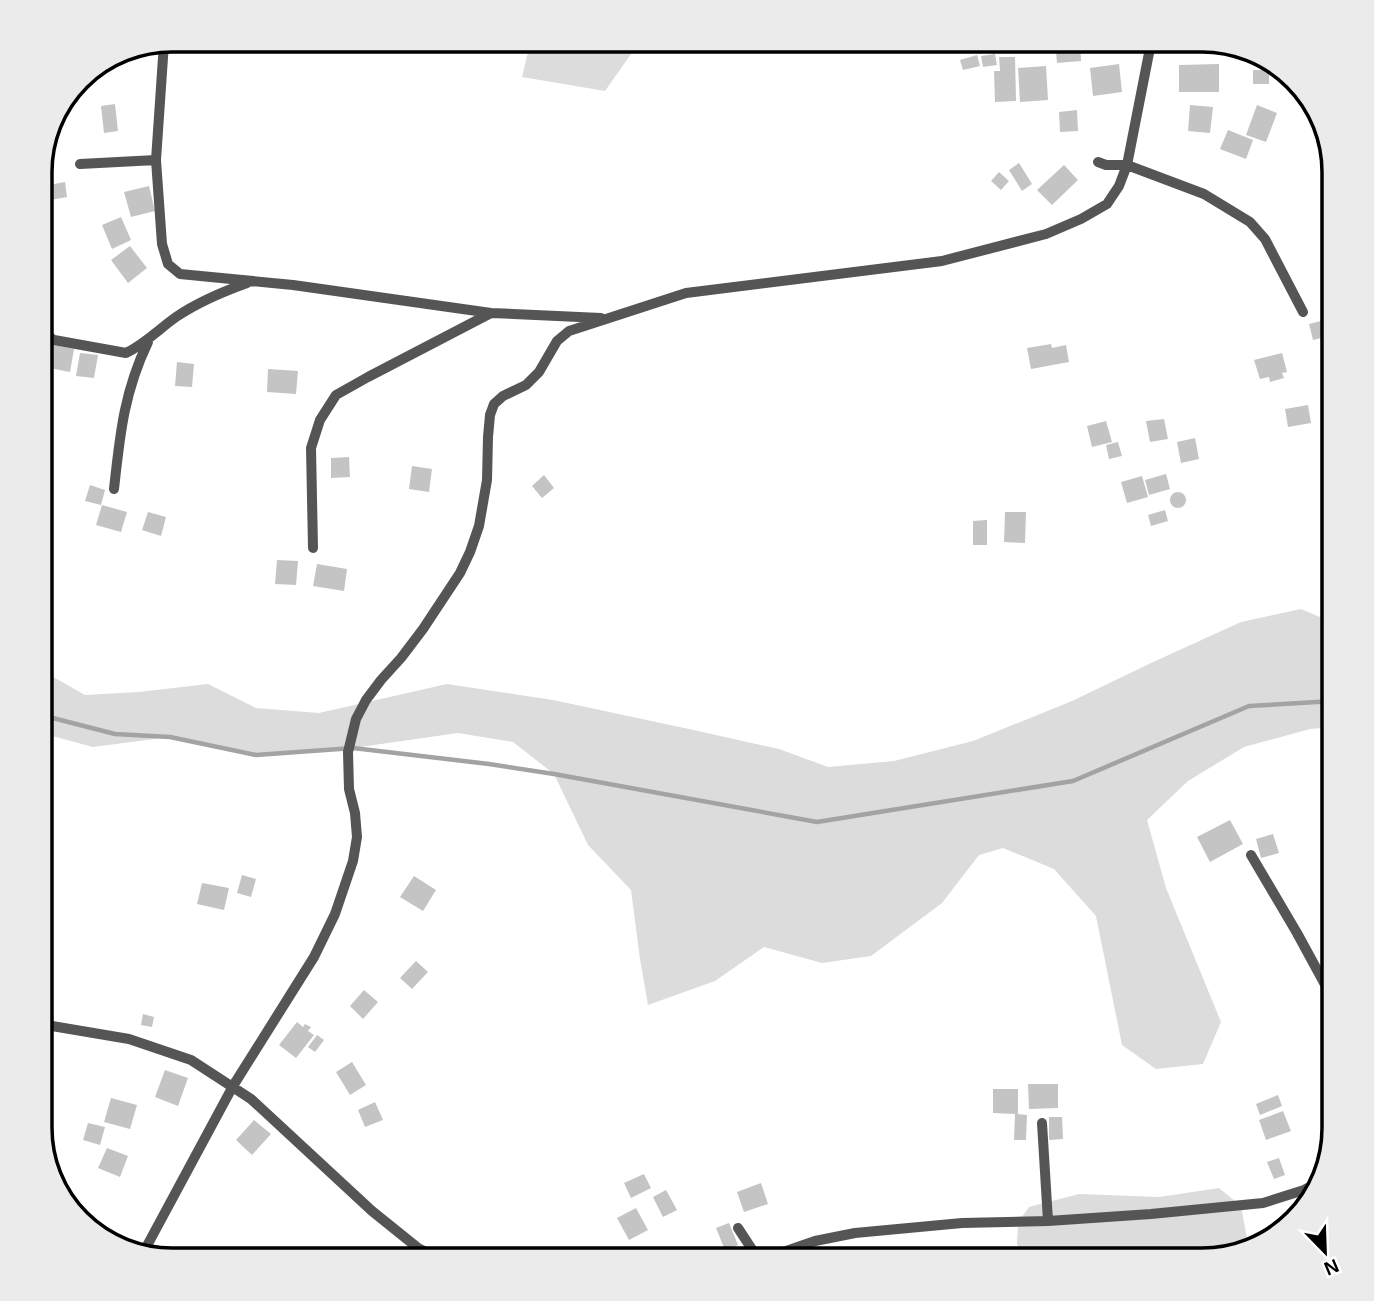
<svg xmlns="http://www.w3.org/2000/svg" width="1374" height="1301" font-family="Arial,sans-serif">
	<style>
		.green { fill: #dcdcdc }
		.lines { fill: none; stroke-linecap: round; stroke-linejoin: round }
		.stream { stroke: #a3a3a3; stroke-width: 4.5 }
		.building { fill: #c4c4c4 }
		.street { stroke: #555; stroke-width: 10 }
		.rim { fill: none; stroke: #000; stroke-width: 3.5 }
	</style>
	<rect width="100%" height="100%" fill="#fff"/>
	<path class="green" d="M531,40H641L605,91L522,77Z
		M1301,609L1334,623V727L1310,729L1244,747L1188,781L1147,820L1166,888L1221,1022L1203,1064L1156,1069L1122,1045L1096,916L1054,869L1003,848L979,855L942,903L871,956L822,963L764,947L715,981L648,1005L640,959L631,890L588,845L554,774L513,742L458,733L353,748L256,755L170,737L93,747L41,733V670L85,695L139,692L208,684L256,708L319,713L447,684L553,700L689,729L779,749L828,767L894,761L973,741L1072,701L1151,663L1241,622Z
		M1219,1188L1241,1206L1248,1244L1210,1260L1065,1261V1247L1040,1261H1021L1017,1243L1018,1222L1029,1207L1079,1194L1159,1197Z"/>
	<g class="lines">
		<path class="stream" d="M41,715L115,734L170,737L256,755L353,748L489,764L554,774L817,822L1073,781L1249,706L1334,701"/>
	</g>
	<path class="building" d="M1055,40H1080L1081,61L1057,63Z
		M995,54L997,65L983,67L981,56Z
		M977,55L980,66L963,70L960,60Z
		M999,57H1015L1016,101L995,102L994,71H1000Z
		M1119,64L1122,92L1093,96L1090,68Z
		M1219,64V92H1179V65Z
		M1046,66L1048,100L1020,102L1018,68Z
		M1253,70H1269V84H1253Z
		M115,104L118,131L104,133L101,106Z
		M1190,105L1213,107L1210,133L1188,131Z
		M1257,105L1277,113L1266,142L1246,135Z
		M1077,110L1078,131L1060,132L1059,112Z
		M1228,130L1253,140L1246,159L1220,149Z
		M1019,163L1032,184L1022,191L1009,170Z
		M1064,165L1078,180L1052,205L1037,190Z
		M999,172L1009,181L1001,190L991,181Z
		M65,182L67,197L45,201L43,186Z
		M149,186L155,211L131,217L124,192Z
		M121,217L131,240L112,249L102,225Z
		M130,246L147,268L128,283L111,260Z
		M1334,312V326L1328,328L1324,315Z
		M1321,321L1325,337L1313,340L1309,324Z
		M49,344L74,349L70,372L44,367Z
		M1051,344L1052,348L1066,345L1069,362L1031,369L1027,348Z
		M80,353L98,355L94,378L76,376Z
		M1282,353L1287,372L1282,373L1284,378L1270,382L1269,377L1260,379L1254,360Z
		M177,362L194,364L192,387L175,386Z
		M268,369L298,371L296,394L267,392Z
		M1308,405L1311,423L1288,427L1285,409Z
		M1164,419L1168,439L1150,442L1146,421Z
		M1106,421L1112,442L1092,447L1087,426Z
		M1195,438L1199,459L1181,463L1177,442Z
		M1118,442L1122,456L1109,459L1106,445Z
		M349,457L350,477L331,478V458Z
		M412,466L432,469L429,492L409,489Z
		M1166,474L1170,489L1149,495L1145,480Z
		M544,475L554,488L542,498L532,486Z
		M1142,476L1148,497L1127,503L1121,482Z
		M90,485L105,490L101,505L85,501Z
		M1170 500a8 8 0 1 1 16 0a8 8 0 1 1-16 0Z
		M102,505L127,512L121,532L96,525Z
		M1165,510L1168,521L1151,526L1148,515Z
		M148,512L166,517L161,536L142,530Z
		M1005,512H1026L1025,543L1004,542Z
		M987,520V545H973V521Z
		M277,560L298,561L296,585L275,584Z
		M317,564L347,569L344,591L313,586Z
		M1230,820L1243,844L1210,862L1197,837Z
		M1273,834L1279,853L1261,858L1256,839Z
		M242,875L256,879L251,897L237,893Z
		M414,876L436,890L423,911L400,897Z
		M202,883L229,888L224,910L197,904Z
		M416,961L428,972L412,989L400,978Z
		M364,990L378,1002L363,1019L350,1006Z
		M143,1014L154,1017L152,1027L141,1025Z
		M297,1022L303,1027L305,1024L311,1027L308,1031L314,1035L296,1058L279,1045Z
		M317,1035L324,1040L315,1052L308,1047Z
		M352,1062L366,1085L350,1095L336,1072Z
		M165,1070L188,1078L178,1106L155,1097Z
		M1028,1084H1058V1108L1029,1109Z
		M993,1089H1018V1114L1027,1115L1026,1140H1014L1015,1114L993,1113Z
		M1278,1095L1282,1106L1260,1115L1256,1104Z
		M111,1098L137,1105L130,1129L104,1122Z
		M375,1102L383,1120L365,1127L358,1110Z
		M1283,1111L1291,1131L1266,1140L1259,1120Z
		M1049,1117H1062L1063,1139L1049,1140Z
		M254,1120L271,1134L252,1155L236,1140Z
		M88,1123L105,1127L100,1145L83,1140Z
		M107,1148L128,1156L120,1177L98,1168Z
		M1279,1158L1285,1175L1274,1179L1267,1162Z
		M644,1174L651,1188L631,1198L624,1183Z
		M761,1183L768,1204L744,1212L737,1192Z
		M666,1190L677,1210L663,1217L653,1197Z
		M636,1208L648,1230L629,1240L617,1218Z
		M729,1223L738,1245L725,1250L716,1228Z
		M975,1247L1002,1252L1000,1261H972Z"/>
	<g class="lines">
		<path class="street" d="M164,43L156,160L162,244L168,264L180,274L293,285L491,313L601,318
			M1098,162L1106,165H1127L1204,194L1250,222L1265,239L1303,312
			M80,164L156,160
			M41,332L54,340L126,353C145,344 159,329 176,317C198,302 222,292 247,283
			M114,489C120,434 124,392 148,342
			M313,548L311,448L320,420L336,395L368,377L491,313
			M1251,855L1297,933L1334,1001
			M41,1025L52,1026L129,1039L191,1060L251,1099L372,1211L418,1248L443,1261
			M1042,1123L1048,1221
			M738,1228L759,1260
			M142,1255L233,1086L314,957L335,914L353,861L357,837L355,813L349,789L348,752L356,719L366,700L381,680L401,658L423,629L460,573L470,552L479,526L487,480L488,437L490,415L494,404L503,396L526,385L539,372L557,341L569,331L686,293L942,261L1046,234L1081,219L1107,204L1119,186L1127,165L1150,48L1155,40
			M757,1261L815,1241L855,1233L962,1223L1048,1221L1151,1214L1263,1203L1304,1190L1323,1180"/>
	</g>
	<path d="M0 0H1374V1301H0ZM172 52H1202A120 120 0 0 1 1322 172V1128A120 120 0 0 1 1202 1248H172A120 120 0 0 1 52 1128V172A120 120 0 0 1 172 52Z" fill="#ebebeb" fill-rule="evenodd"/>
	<path class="rim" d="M172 52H1202A120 120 0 0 1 1322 172V1128A120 120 0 0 1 1202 1248H172A120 120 0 0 1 52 1128V172A120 120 0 0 1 172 52Z"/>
	<g transform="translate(1325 1252) rotate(157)" stroke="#ffffff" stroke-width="5" paint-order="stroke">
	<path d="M0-5L12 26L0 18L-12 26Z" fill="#000000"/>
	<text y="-10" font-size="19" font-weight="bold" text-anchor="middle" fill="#000000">N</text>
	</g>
</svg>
